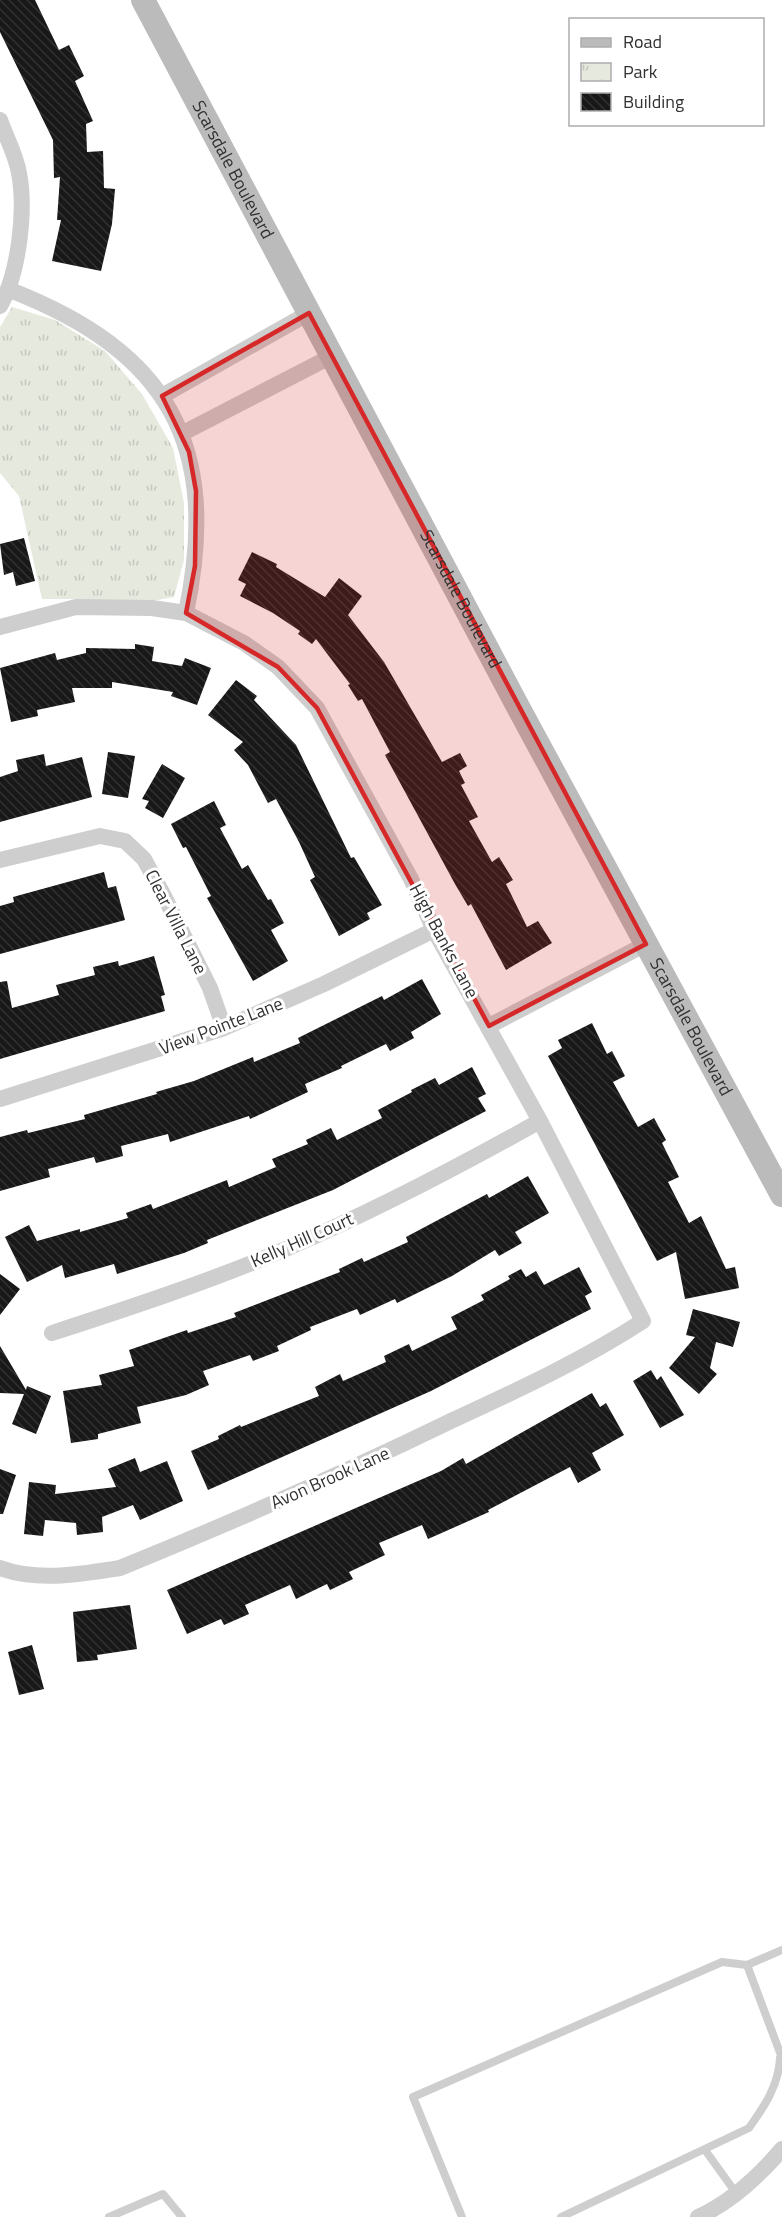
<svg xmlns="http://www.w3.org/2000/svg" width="782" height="2217" font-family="'Titillium Web',sans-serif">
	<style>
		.park { fill: url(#park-tufts) }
		.building { fill: url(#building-back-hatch) }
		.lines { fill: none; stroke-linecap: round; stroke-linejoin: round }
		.lane { stroke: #cecece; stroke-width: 8 }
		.street { stroke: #cecece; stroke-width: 16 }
		.secondary { stroke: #bbb; stroke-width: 24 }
		.marked { fill: #d62828; fill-opacity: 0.2; stroke: #d62828; stroke-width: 4.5; stroke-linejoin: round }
		.labels { text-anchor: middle; stroke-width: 6; stroke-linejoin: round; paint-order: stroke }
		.street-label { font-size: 18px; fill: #313131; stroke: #fff }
	</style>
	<defs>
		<pattern id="park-tufts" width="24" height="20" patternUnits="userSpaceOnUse" patternTransform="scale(1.5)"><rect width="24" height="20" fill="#e5e9de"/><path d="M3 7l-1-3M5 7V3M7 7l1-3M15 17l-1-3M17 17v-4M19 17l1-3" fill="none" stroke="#c5c8bf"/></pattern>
		<pattern id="building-back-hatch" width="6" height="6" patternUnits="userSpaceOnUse" patternTransform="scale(1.5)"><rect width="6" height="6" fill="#181818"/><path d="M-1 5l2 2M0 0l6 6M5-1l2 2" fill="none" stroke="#313131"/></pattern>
	</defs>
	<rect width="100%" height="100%" fill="#fff"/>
	<path class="park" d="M12,307L55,320L105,351L142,394L173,448L184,503V560L174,597L124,606L78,599H42L19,496L0,473V327Z"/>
	<path class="building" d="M0,0H35L59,50L69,45L84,76L75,81L93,121L86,124L87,152L103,151L104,188L115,189L112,224L101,271L52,261L61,220H57L60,177L54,178L53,140L0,32Z
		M24,538L35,581L16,586L13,572L4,575L0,544Z
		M252,552L277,564L276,567L325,597L339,578L362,596L348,615L384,662L442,762L460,753L467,766L459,771L465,783L461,785L478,817L469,821L492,862L499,857L513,880L506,884L527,927L538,921L552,943L506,970L471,904L468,906L455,884L385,755L390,752L362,699L358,701L348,685L350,684L316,639L312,644L298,634L300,631L273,613L240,596L246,584L238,580Z
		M135,644L154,647L152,661L182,666L185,658L211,668L197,705L171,696L173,692L112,682V688H72L75,702L37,710L38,716L11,722L0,668L55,653L57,660L86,653V648L135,649Z
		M236,680L257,696L254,700L296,745L351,858L354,857L382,905L367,913L370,919L339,936L310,880L315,877L299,842L276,799L268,803L248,765L234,750L243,742L208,715Z
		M108,752L135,756L128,798L102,794Z
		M44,754L46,766L82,757L92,797L0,822V777L18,771L16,760Z
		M162,764L185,778L163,818L145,808L149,801L142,799Z
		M214,801L226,825L220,828L242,869L248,865L268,900L271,899L284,923L271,930L288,961L253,981L207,898L211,896L186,847L183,848L171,824Z
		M104,872L108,888L116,886L125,920L0,954V906L14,902L13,897Z
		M154,956L165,995L161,996L165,1011L0,1059V982L7,981L12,1008L59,995L56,985L95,975L93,967L118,961L119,966Z
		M422,979L441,1014L411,1032L414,1038L390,1051L386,1044L341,1066L342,1068L305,1084L308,1092L250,1119L249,1116L170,1142L168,1134L121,1146L123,1156L96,1163L94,1157L48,1169L50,1177L0,1191V1137L27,1130L28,1133L85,1119L84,1115L157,1094L156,1092L194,1081L253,1057L254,1062L300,1043L298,1038L382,996L384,1000Z
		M592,1023L607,1054L612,1051L625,1076L613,1082L638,1127L654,1118L666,1140L662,1143L679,1177L668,1182L689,1223L701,1216L726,1269L735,1267L739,1288L685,1299L676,1252L657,1261L548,1056L562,1048L558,1040Z
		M472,1067L486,1094L478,1098L486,1111L333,1190L207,1240L208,1243L184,1253L117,1274L114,1264L65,1278L62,1265L27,1282L5,1237L29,1225L37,1241L80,1229V1232L128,1218L126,1213L151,1204L153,1209L227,1180L229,1187L276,1167L272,1159L308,1144L306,1140L331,1128L337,1140L382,1118L378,1110L412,1092L411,1090L435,1078L439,1085Z
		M528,1176L549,1213L515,1232L522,1243L499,1256L495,1250L452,1276L397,1303L395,1299L360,1315L357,1309L310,1327L311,1330L277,1346L279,1351L253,1361L250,1355L203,1371L209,1385L186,1395L137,1407L141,1423L98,1434V1439L71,1443L63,1391L102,1385L99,1375L134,1366L129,1350L187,1330L188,1333L236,1317L234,1313L340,1272L339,1269L362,1258L364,1262L408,1242L406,1237L487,1194L489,1198Z
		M579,1267L592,1292L585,1296L591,1309L431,1391L208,1490L191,1451L219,1439L218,1436L240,1425L241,1427L319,1396L315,1387L340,1374L343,1381L386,1362L384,1356L409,1344L412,1351L457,1329L451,1317L484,1300L481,1295L510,1279L508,1276L521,1269L526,1277L536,1271L544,1285Z
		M0,1274L20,1289L0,1315Z
		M693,1309L740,1322L733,1347L716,1342L710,1368L717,1374L699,1394L669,1368L695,1337L686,1335Z
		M0,1346L26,1390L27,1386L51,1396L36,1434L12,1424L24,1394L0,1393Z
		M651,1370L657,1380L661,1376L684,1415L660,1428L633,1381Z
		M592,1393L600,1407L606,1403L624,1435L592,1453L601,1470L578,1483L570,1467L488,1510L489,1512L428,1539L422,1525L379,1543L385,1555L349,1572L353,1579L330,1590L327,1584L296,1599L290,1585L245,1605L249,1614L224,1625L221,1619L187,1634L167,1590L441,1471L463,1458L466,1464Z
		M135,1458L140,1472L167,1461L183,1501L140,1520L133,1505L102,1517L103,1532L77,1535L76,1523L45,1520L43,1536L24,1534L29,1482L56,1485L55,1494L116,1487L108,1469Z
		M0,1469L16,1475L3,1514H0Z
		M130,1605L137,1649L97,1655L98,1660L77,1662L73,1612Z
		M32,1645L44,1689L19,1695L8,1652Z"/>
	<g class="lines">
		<path class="lane" d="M747,1965L782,2058
			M705,2150L736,2193
			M109,2217L163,2194L182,2217
			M462,2217L413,2097L722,1962L747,1965L782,1950
			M561,2217L749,2128C764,2107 779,2085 780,2058"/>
		<path class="street" d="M0,120C6,137 16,155 19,173C26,210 19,273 0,306
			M10,290C169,352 221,445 186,613
			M162,396L309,313
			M183,433L332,356
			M0,627L76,607L152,608L186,613L244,643L278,667L317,708L411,879L434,930L540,1121L643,1321C583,1360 518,1390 453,1420C344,1473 233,1522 120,1568C81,1574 38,1582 0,1568
			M0,860L100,836L125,841L144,859L164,896L210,988L224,1028
			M489,1026L646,944
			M0,1099L224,1028L324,984L434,930
			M52,1333C132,1307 211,1281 288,1248C374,1211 458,1167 540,1121
			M698,2217C731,2202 759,2176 782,2149"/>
		<path class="secondary" id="s1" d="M143,0L517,705L782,1195"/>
	</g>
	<path class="marked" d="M309,313L646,944L489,1026L317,708L278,667L186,613L195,566L196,491L189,452L162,396Z"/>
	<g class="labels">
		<g class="street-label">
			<text dy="6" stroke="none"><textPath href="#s1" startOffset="192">Scarsdale Boulevard</textPath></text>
			<text dy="6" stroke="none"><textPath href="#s1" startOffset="678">Scarsdale Boulevard</textPath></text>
			<text transform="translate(176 922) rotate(63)" y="6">Clear Villa Lane</text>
			<text transform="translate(444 941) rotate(62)" y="6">High Banks Lane</text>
			<text transform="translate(221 1026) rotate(-21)" y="6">View Pointe Lane</text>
			<text dy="6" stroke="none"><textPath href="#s1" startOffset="1164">Scarsdale Boulevard</textPath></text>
			<text transform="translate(302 1240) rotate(-24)" y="6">Kelly Hill Court</text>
			<text transform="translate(330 1478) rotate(-24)" y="6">Avon Brook Lane</text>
		</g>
	</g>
	<rect x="569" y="18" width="195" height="108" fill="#ffffff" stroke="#adadad" stroke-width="1.5"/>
	<rect x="581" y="38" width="30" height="9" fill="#bbbbbb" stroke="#adadad" stroke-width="1.5"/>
	<text x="623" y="48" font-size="18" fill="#313131">Road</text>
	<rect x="581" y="63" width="30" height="18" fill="url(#park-tufts)" stroke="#adadad" stroke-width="1.5"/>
	<text x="623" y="78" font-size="18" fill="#313131">Park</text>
	<rect x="581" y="93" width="30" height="18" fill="url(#building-back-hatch)" stroke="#adadad" stroke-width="1.5"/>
	<text x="623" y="108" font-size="18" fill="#313131">Building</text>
</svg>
